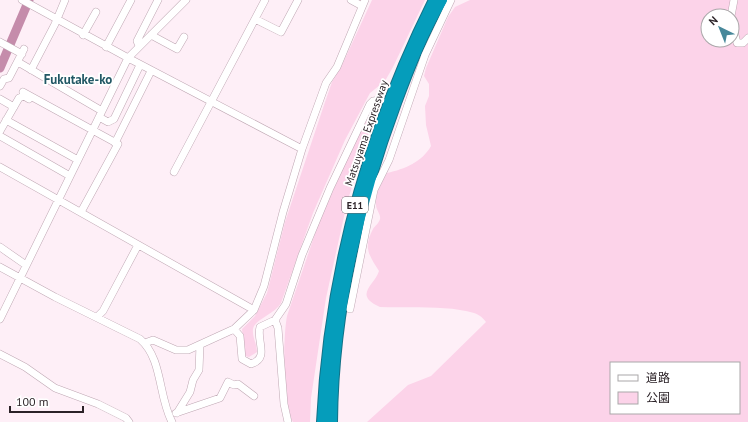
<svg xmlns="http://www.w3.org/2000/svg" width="748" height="422" font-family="'PT Sans','Noto Sans JP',sans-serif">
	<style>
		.green { fill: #fcd3e9; fill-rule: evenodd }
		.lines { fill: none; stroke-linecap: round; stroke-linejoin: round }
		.river { stroke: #c58cab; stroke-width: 9 }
		.minor-casing { stroke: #bfa7b3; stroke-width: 8 }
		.highway-casing { stroke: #127287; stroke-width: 12 }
		.minor { stroke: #fff; stroke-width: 7 }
		.highway { stroke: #059dbb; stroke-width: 10 }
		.labels { text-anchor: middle; stroke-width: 3.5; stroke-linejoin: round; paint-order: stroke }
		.shield { fill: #fff; stroke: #6b6468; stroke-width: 1 }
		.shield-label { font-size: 10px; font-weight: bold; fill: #2b2227 }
		.street-label { font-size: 11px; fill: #2b2227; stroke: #fff }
		.quarter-label { font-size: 13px; font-weight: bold; fill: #225865; stroke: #fff }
	</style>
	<rect width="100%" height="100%" fill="#feeff7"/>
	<path class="green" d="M372,0H425L393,67L385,81L370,93L345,140L313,213L281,303C275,314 255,319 253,329C252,337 257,344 257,352L249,357L245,356L242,329L255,316L267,293L285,222L325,102L332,82L342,65Z
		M470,0H748V422H367L408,385L431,376L486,322C483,318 480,315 474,313C448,305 408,308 380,307C353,295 374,286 379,271C369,255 363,248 373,229C375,226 379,223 380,219C381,214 376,210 376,205C375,194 382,182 387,173C405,169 422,162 431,146L426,125L425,106L429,96V84L424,76L426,68L448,17L455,7ZM708,16H732V40H708ZM611,363H739V413H611Z
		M372,111L375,112L347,203L326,298L311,398L310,422H293C282,405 283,336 287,316L318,225L352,147Z"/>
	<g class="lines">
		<path class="river" d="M0,68L29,0"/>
		<defs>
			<path id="minor" d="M22,0L132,60L302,149
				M351,0L362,6
				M731,16L734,0
				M255,19L281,32L298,0
				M732,23L737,43H743L748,38
				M83,35L96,12
				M151,35L177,49L184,37
				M0,42L22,54
				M139,46L137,41L158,0
				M106,47L131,0
				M18,62L102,111
				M31,70L55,24L65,0
				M0,86L4,79L9,78L24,49
				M23,92L118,144L81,212
				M0,99L14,107
				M99,117L108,122L114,119L140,65
				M6,120L78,160
				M0,131L19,98L24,96L29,99
				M0,136L70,176
				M115,143L151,71
				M0,167L254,310
				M174,172L265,0
				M0,247L26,265
				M0,267L55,297L140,339C163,359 158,396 172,422
				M350,309L374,190L389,160L425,55L451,0
				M97,317L103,311L138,245
				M0,319L128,58L186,0
				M275,320L278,328L284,404L288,422
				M234,329L240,336L242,359L251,364C270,358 256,341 260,327L275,320L286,304L302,255L330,188L370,104L373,101L381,100
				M145,343L153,340L176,350H188L234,329L254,310L264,286L283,212L302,149L326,83L337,67L365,0
				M0,354L25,367L55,388L98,404L126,418L129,422
				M176,413L220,398L228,382L234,385L238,384L254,396
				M177,413L190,392L193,380L199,370L200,345"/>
			<path id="highway" d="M322,422C329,274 368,132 434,0
				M332,422C333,313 358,205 396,103C409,68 423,32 442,0"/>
		</defs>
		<use href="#minor" class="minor-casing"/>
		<use href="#highway" class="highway-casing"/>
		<use href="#minor" class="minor"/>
		<use href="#highway" class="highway"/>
	</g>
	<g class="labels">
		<rect class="shield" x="342" y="197" width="26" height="16" rx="3"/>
		<g class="shield-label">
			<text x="355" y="209">E11</text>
		</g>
		<g class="street-label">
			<text transform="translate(366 133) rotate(-71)" y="4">Matsuyama Expressway</text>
		</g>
		<g class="quarter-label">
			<text x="78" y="84">Fukutake-ko</text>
		</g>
	</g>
	<rect x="610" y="362" width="130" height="52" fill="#ffffff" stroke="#aaa7a9"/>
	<rect x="618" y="375" width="20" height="6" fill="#ffffff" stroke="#aaa7a9"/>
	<text x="646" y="382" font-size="12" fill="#2b2227">道路</text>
	<rect x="618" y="392" width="20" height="12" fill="#fcd3e9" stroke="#aaa7a9"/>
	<text x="646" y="402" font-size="12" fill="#2b2227">公園</text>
	<g transform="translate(720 28) rotate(317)"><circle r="19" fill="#ffffff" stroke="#aaa7a9"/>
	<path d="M0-3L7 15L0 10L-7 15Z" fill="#47889a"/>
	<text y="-6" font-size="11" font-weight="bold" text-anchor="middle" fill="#2b2227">N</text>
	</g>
	<path d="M10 406v6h73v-6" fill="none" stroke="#2b2227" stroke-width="2"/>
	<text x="16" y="406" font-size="12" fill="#2b2227" stroke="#ffffff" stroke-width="3" paint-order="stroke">100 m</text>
</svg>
